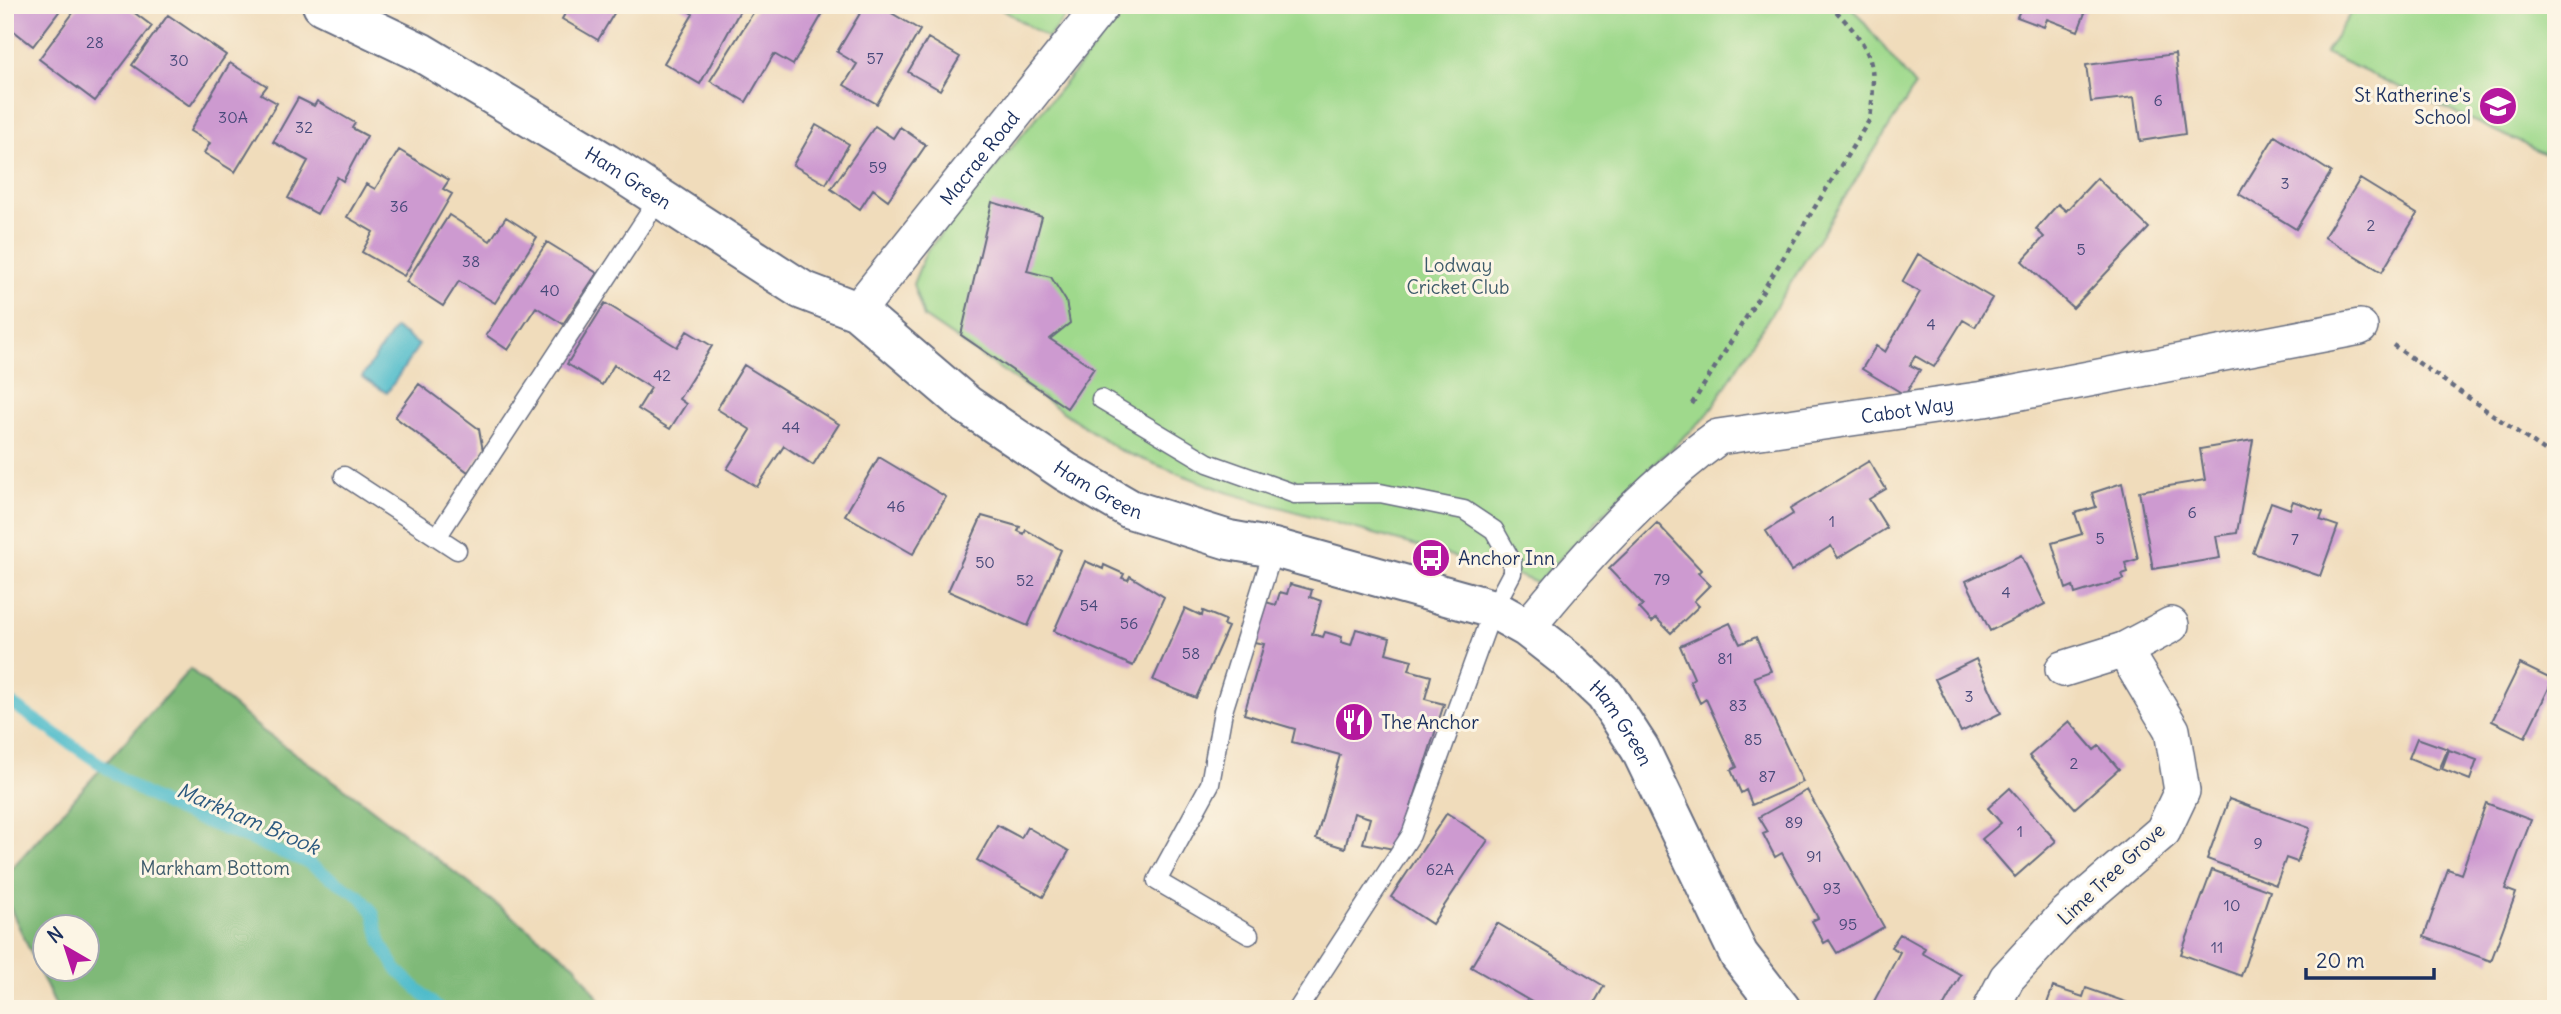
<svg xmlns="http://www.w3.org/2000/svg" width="2561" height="1014" font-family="Delius,sans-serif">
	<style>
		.green { fill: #9fd98c; stroke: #5d8475; stroke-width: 2 }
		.forest { fill: #7fb978; stroke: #4d746b; stroke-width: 2; fill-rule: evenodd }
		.water { fill: #50bccb; stroke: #367694; stroke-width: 2 }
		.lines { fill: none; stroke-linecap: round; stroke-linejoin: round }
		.stream { stroke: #50bccb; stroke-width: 12 }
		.building { fill: #cd9ad0 }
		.service-casing { stroke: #666c7f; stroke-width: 21 }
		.minor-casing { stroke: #666c7f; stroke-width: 38 }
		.tertiary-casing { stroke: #666c7f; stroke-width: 42 }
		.path { stroke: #666c7f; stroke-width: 4.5; stroke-dasharray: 5 5; stroke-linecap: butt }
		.service { stroke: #fff; stroke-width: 18 }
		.minor { stroke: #fff; stroke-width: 35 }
		.tertiary { stroke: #fff; stroke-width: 38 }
		.labels { text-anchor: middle; stroke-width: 6; stroke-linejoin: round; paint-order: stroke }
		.number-label { font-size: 16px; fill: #484a7a }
		.poi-label { font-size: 19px; fill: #1b2f5e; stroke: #fcf5e5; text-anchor: start }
		.street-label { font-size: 19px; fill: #1b2f5e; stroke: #fcf5e5 }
		.park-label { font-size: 19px; fill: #3c5a6a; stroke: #fcf5e5 }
		.water-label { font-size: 21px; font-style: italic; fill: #2b597f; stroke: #fcf5e5 }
	</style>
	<rect width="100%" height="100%" fill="#fcf5e5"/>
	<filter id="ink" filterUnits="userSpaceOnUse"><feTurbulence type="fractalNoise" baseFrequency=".0143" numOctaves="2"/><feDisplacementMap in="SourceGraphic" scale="14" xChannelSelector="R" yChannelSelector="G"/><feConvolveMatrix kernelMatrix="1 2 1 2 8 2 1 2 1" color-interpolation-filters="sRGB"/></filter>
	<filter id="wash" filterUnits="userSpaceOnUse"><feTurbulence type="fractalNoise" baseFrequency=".00686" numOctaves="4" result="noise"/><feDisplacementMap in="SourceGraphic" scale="28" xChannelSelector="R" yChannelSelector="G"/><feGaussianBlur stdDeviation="1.57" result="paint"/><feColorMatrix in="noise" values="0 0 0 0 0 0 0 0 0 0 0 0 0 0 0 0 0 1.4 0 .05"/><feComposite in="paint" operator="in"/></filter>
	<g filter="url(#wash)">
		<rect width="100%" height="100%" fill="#f0dcbb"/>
		<path class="green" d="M995,5H1074L1048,38Z
			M1129,5H1850L1915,86L1706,417L1626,490L1537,583L1512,573L1226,492L1119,450L924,317L913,284L926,252Z
			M2356,5H2556V159L2325,53Z"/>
		<path class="forest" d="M190,669L263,731L358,798L575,965L606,1009H57L5,897V876ZM46,926H88V968H46Z"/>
		<path class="water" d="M395,328L419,345L387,393L362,377Z"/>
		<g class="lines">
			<path class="stream" d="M5,699L137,789L177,811L308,863L361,897L373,912L381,943L396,969L439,1009"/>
		</g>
		<g id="blocks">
			<path class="building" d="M5,5H64L33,46L5,24Z
				M79,5H124L152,26L95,101L39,59Z
				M510,5H526L523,12Z
				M570,5H619L598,40L562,19Z
				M677,5H743L700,84L664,63L693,14Z
				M758,5H810L823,13L793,65L774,54L746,102L710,81Z
				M865,5H878L920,30L877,104L844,85L857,64L837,52Z
				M2014,5H2088L2078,31L2047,19L2044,27L2017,17L2021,8Z
				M168,15L226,55L190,106L132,65Z
				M928,38L960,57L940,90L908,72Z
				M2175,54L2185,134L2140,141L2134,97L2091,102L2086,65Z
				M230,63L267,86L261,94L277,103L235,172L204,153L210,143L190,131Z
				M298,98L314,106L317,101L355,123L352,128L367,136L343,181L337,177L317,214L288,198L308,161L273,142Z
				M816,125L849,144L826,184L793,165Z
				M875,126L893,138L900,127L926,145L888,200L873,189L860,209L831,189Z
				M2275,136L2331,172L2296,229L2239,194Z
				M399,150L449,180L443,189L452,194L404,276L362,252L373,232L347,217L366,184L375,189Z
				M2097,178L2149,228L2073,308L2022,261L2044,237L2036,229L2058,204L2066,211Z
				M2360,179L2417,214L2382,272L2324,237Z
				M992,202L1042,217L1027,271L1051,277L1066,301L1070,323L1050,339L1094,368L1067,408L961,335Z
				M449,215L490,241L506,217L537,237L495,303L459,281L443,306L406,282Z
				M547,242L597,273L563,324L536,307L508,350L486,335Z
				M1918,254L1992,298L1975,327L1963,320L1934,367L1915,356L1910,365L1920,370L1905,395L1862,369L1876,346L1885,352L1920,292L1902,282Z
				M605,303L677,347L687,331L712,346L679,399L686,404L670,429L638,409L651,388L614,365L602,385L567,364Z
				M744,365L839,424L813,465L784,446L757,487L727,469L751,430L717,409Z
				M419,384L479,429L483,451L468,472L395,417Z
				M2253,440L2237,533L2216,536L2220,558L2153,569L2139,491L2205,480L2200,449Z
				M879,457L946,497L913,554L845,515Z
				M1869,461L1886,489L1869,499L1887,528L1838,558L1831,546L1791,571L1766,531L1793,514L1790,509Z
				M2122,483L2138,559L2125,563L2128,572L2122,574L2124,579L2075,594L2073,586L2066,589L2052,543L2082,534L2075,513L2096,507L2092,493Z
				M2293,501L2323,512L2320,520L2338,526L2320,576L2253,553L2271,502L2290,509Z
				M982,516L1020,527L1018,531L1024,534L1026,530L1061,550L1028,626L948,591Z
				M1657,523L1701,570L1698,573L1710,585L1694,601L1699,606L1671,633L1656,618L1652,622L1639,608L1643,605L1609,569Z
				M2021,555L2045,604L1990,631L1966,581Z
				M1085,561L1103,569L1104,565L1124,574L1122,578L1128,580L1130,576L1164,597L1133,666L1054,631Z
				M1290,584L1312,590L1310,597L1321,601L1312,634L1323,637L1325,632L1342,637L1341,642L1351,645L1356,629L1390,638L1386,653L1412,660L1409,670L1431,676L1425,699L1444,704L1402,836L1393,849L1363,843L1370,818L1354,813L1345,848L1316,839L1340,755L1292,742L1295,729L1244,714L1264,644L1254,642L1266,602L1276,605L1280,592L1287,594Z
				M1185,608L1202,616L1203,611L1225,620L1223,625L1228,627L1196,698L1153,680Z
				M1730,623L1740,644L1756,637L1771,671L1754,677L1803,782L1752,805L1746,790L1741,793L1731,770L1737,767L1706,699L1700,703L1690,681L1694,678L1680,646Z
				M1976,659L2001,713L1961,732L1935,679Z
				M2520,664L2553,680L2525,737L2492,721Z
				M2069,721L2094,750L2099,746L2119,769L2075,808L2029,756Z
				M2417,738L2448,749L2439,770L2409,758Z
				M2449,750L2477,760L2470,780L2442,769Z
				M2010,788L2056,841L2015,877L1982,839L2001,823L1988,808Z
				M1807,790L1884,927L1837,953L1829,940L1824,943L1812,921L1818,918L1782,853L1775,857L1763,834L1768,832L1759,817Z
				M2229,799L2310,828L2297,862L2286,858L2276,885L2207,859Z
				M2486,803L2531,820L2505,889L2516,893L2491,961L2424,937L2448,869L2461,874Z
				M1447,813L1488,840L1432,924L1391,897Z
				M997,825L1021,838L1027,827L1069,851L1043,897L977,860Z
				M2212,870L2270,891L2241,976L2181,954Z
				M1497,923L1604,986L1591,1009H1544L1471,967Z
				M1900,934L1925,948L1922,953L1961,975L1942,1009L1871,1007L1900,952L1891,947Z
				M2053,987L2083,997L2086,988L2126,1002L2123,1009H2045Z"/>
		</g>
	</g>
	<g filter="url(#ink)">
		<use href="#blocks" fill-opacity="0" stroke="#666c7f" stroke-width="2"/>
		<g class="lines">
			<defs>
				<path id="service" d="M1101,399L1208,463L1295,494L1380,493L1464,510L1494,530L1512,562V573L1493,609L1411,835L1298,1009
					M344,476L457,550
					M437,537L660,197
					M1249,935L1157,881L1210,784L1223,711L1274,548"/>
				<g id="minor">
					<path id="s1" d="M857,311L1102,5"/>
					<path id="s2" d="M1527,628C1584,558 1645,490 1718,437L1984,399L2360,327"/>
					<path d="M2063,669L2124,650L2171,625"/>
					<path d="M1991,1009L2007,978L2065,915L2163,831L2182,791L2172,730L2124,650"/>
				</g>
				<g id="tertiary">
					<path id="s3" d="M322,5L422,53L606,163L802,290L857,311L967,405L1066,472L1130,509L1229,540L1274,548L1493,609L1527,628L1568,660L1605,695L1640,749L1739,955L1781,1009"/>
				</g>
			</defs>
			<use href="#service" class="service-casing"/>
			<use href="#minor" class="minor-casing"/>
			<use href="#tertiary" class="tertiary-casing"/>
			<path class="path" d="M2393,345L2556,459
				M1692,404L1870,119C1878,60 1871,47 1830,5"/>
			<use href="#service" class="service"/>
			<use href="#minor" class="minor"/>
			<use href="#tertiary" class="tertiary"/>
		</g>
	</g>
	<defs>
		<symbol id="school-disc" viewBox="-11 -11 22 22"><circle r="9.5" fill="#b5179e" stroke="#fcf5e5"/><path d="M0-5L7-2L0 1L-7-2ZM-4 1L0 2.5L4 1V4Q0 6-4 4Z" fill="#fff"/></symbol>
		<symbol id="bus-disc" viewBox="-11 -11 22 22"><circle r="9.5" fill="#b5179e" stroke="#fcf5e5"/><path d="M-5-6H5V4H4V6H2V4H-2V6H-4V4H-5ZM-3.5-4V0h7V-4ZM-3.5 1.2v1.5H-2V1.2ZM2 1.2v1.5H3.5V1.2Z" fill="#fff"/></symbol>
		<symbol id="restaurant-disc" viewBox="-11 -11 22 22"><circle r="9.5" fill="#b5179e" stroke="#fcf5e5"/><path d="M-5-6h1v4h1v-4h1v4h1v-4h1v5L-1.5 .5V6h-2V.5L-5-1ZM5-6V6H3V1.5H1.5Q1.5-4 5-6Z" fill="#fff"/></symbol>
	</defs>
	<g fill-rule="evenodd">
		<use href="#school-disc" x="2476" y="84" width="44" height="44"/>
		<use href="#bus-disc" x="1409" y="536" width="44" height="44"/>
		<use href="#restaurant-disc" x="1332" y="700" width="44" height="44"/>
	</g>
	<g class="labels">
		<g class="number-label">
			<text x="95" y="48">28</text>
			<text x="875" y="64">57</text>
			<text x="179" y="66">30</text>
			<text x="2158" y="106">6</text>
			<text x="233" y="123">30A</text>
			<text x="304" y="133">32</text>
			<text x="878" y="173">59</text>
			<text x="2285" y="189">3</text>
			<text x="399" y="212">36</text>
			<text x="2371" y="231">2</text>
			<text x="2081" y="255">5</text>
			<text x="471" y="267">38</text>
			<text x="550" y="296">40</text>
			<text x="1931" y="330">4</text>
			<text x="662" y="381">42</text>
			<text x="791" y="433">44</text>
			<text x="896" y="512">46</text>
			<text x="2192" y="518">6</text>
			<text x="1832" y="527">1</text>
			<text x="2100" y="544">5</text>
			<text x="2295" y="545">7</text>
			<text x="985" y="568">50</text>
			<text x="1662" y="585">79</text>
			<text x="1025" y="586">52</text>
			<text x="2006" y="598">4</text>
			<text x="1089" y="611">54</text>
			<text x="1129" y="629">56</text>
			<text x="1191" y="659">58</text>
			<text x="1725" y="664">81</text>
			<text x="1969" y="702">3</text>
			<text x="1738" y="711">83</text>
			<text x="1753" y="745">85</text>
			<text x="2074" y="769">2</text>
			<text x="1767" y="782">87</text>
			<text x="1794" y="828">89</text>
			<text x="2020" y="837">1</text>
			<text x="2258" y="849">9</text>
			<text x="1814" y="862">91</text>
			<text x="1440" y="875">62A</text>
			<text x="1832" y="894">93</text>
			<text x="2232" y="911">10</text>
			<text x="1848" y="930">95</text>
			<text x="2217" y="953">11</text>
		</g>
		<g class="poi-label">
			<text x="2471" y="102" text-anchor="end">St Katherine's<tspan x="2471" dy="22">School</tspan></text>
			<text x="1458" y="565">Anchor Inn</text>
			<text x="1381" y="729">The Anchor</text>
		</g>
		<g class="street-label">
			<text dy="7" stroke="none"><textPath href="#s1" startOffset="196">Macrae Road</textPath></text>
			<text dy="7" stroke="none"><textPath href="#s3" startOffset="352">Ham Green</textPath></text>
			<text dy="7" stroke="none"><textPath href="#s2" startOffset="462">Cabot Way</textPath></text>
			<text dy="7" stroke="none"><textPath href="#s3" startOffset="919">Ham Green</textPath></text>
			<text dy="7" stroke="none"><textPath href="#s3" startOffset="1507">Ham Green</textPath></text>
			<text transform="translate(2111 874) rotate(-43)" y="7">Lime Tree Grove</text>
		</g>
		<g class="park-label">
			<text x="1458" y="272">Lodway<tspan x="1458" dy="22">Cricket Club</tspan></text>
			<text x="215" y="875">Markham Bottom</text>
		</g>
		<g class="water-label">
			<text transform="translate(248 819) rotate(23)" y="7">Markham Brook</text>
		</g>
	</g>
	<rect width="2561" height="1014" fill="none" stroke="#fcf5e5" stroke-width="28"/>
	<g transform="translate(66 948) rotate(321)"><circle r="33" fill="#fcf5e5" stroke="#a2a6af" stroke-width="2"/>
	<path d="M0-5L12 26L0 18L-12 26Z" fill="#b5179e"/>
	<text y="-10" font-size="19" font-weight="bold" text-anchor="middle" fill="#1b2f5e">N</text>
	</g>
	<path d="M2306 968v10h128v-10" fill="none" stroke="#1b2f5e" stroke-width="3.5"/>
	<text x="2316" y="968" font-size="21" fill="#1b2f5e" stroke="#fcf5e5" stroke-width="5" paint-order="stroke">20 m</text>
</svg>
